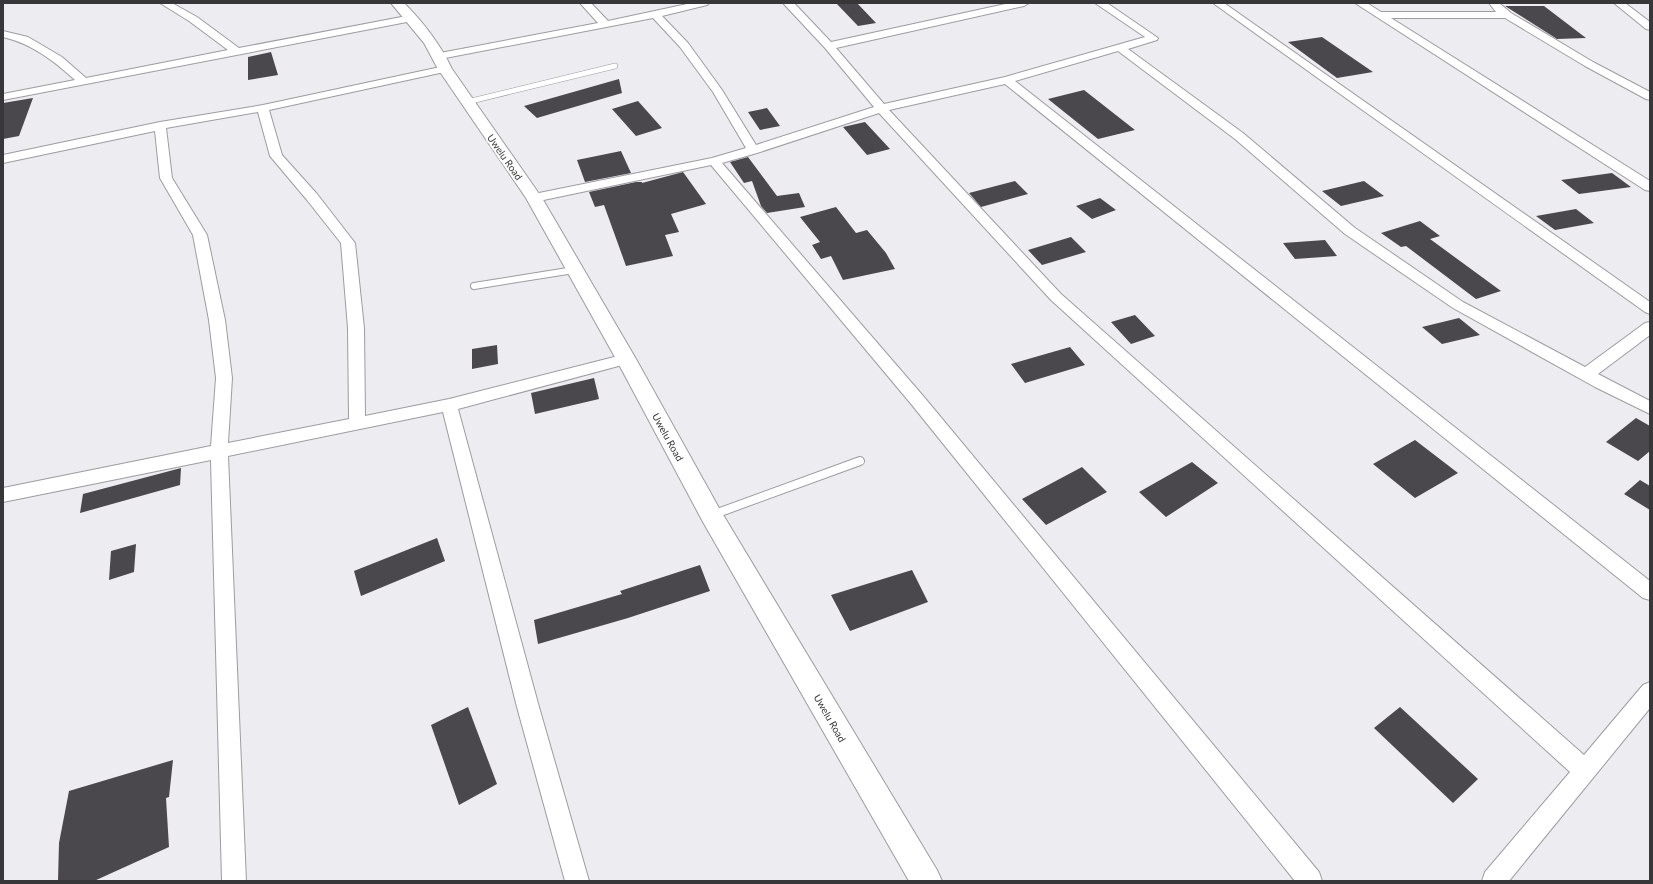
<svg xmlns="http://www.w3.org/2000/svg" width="1653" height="884" font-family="Lato,sans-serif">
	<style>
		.building { fill: #4a484c }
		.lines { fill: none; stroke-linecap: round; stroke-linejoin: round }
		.lane-far2-casing { stroke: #9c9ca1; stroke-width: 6 }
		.lane-far1-casing { stroke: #9c9ca1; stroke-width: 8 }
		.lane-casing { stroke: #9c9ca1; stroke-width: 10 }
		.street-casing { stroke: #9c9ca1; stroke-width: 2 }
		.secondary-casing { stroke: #9c9ca1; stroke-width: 2 }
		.lane-far2 { stroke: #fff; stroke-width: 5 }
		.lane-far1 { stroke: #fff; stroke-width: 6 }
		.lane { stroke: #fff; stroke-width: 8 }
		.street { fill: #fff; fill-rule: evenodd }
		.secondary { fill: #fff; fill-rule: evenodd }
		.labels { text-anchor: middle; stroke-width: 4; stroke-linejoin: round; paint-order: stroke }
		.street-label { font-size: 10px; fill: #373739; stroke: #fff }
	</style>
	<rect width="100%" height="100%" fill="#ececf1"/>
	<path class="building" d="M836,3H857L876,23L858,26Z
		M1505,6H1544L1586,38L1557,39Z
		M1322,37L1373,72L1337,78L1288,42Z
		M271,52L278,75L248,80V57Z
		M619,79L622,93L537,118L524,106Z
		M1084,90L1135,130L1098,139L1048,99Z
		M33,98L19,136L3,139V103Z
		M638,101L662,128L636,136L612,109Z
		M767,108L780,126L760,130L748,112Z
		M865,122L890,149L867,155L843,127Z
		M621,151L631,173L585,182L577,160Z
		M748,157L777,196L799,193L805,207L767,213L761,206L752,181L744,183L730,162Z
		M683,172L706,204L671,214L679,232L665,235L673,256L626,266L604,205L595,207L589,192L636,182H642V183Z
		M1612,173L1631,187L1579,194L1561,180Z
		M1015,181L1028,194L981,207L969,193Z
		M1364,181L1384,196L1341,206L1322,191Z
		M1100,198L1116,210L1092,219L1076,206Z
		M836,207L856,233L867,230L886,253L895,269L843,280L831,256L821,259L812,245L820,242L800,217Z
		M1576,209L1594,223L1555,230L1536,216Z
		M1420,221L1440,236L1430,239L1501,291L1476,299L1406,246L1401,247L1381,233Z
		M1071,237L1086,252L1042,265L1028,250Z
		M1325,240L1337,256L1295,259L1283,243Z
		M1135,315L1155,336L1131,344L1111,322Z
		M1459,318L1480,335L1442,344L1422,327Z
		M497,345L498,364L472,369V349Z
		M1070,347L1085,365L1025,383L1011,364Z
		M594,378L599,399L535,414L531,393Z
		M1636,418L1650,426V451L1638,461L1606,442Z
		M1415,440L1458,473L1415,498L1373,464Z
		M1192,462L1218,483L1166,517L1139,492Z
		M1082,467L1107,492L1046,525L1022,499Z
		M181,468L180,485L80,513L83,494Z
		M1640,480L1650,486V510L1624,494Z
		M437,538L445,561L361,596L354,571Z
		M136,544L134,572L109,580L111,551Z
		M700,565L710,591L628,618L538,644L534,620L622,594L620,591Z
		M912,570L928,602L850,631L831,595Z
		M468,707L497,784L459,805L431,725Z
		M1400,707L1478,779L1453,803L1374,728Z
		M173,760L169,797L166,798L169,847L94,881H58L59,843L69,791Z"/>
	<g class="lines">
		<defs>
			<path id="lane-far2" d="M467,102L615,66"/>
			<path id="lane-far1" d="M474,286L574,270"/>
			<path id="lane" d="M712,515L860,461"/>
			<path id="street" d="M160,3H172L197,17L239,48L412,15L417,18L412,21L3,100V94L75,80C53,60 32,44 3,37V31L28,37L62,57L86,78L228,50L189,21Z
				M580,3H591L608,21L692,3H709L707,5L662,16L688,43L722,90L756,145L874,107L825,48L783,3H794L831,42L1010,3H1029L1024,6L836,48L884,104L1005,77L1145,37L1095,3H1107L1158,38L1157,40L1128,49L1243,133L1355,228L1463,302L1585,367L1645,323L1650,322V335L1598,374L1650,401V414L1595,387L1453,308L1345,234L1235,139L1118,51L1015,81L1650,581V600L1643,598L1005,84L889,110L1061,294L1584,755L1643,685L1650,682V708L1509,881H1482L1485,872L1570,772L1051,300L879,113L757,153L722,163L924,397L1319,872L1322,881H1295L912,405L711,165L534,202L529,201L527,198L529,195L534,194L712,158L746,148L713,92L680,47L653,18L440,59L435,56L440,53L598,23Z
				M1213,3H1224L1650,302V314L1645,312Z
				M1355,3H1367L1381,12H1496L1489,3H1499L1511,13L1593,62L1650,92V100L1646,99L1585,66L1505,18H1391L1650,181V191L1645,190Z
				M1614,3H1625L1650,22V30L1646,29Z
				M445,66L450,69L449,71L269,110L282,155L317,194L355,243L364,328L365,416L449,399L626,354L632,355L634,359L632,363L626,364L458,409L539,707L589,881H565L517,707L443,412L228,456L246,881H222L211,460L3,502V488L211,446L216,378L209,320L193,235L160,178L155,131L3,163V155L160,122L263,105ZM258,112L270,156L307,200L341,243L348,328L349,419L228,443L232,378L225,320L207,235L172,178L166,128Z"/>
			<path id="secondary" d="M391,3H404C424,23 440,44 452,69L542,198L636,359L719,508L937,870L942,881H909L703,522L616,359L526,198L438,69L424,43Z"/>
		</defs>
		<use href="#lane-far2" class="lane-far2-casing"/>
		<use href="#lane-far1" class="lane-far1-casing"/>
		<use href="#lane" class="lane-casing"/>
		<use href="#street" class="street-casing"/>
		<use href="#secondary" class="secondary-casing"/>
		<use href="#lane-far2" class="lane-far2"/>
		<use href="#lane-far1" class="lane-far1"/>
		<use href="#lane" class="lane"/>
		<use href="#street" class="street"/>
		<use href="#secondary" class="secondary"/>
	</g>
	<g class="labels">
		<g class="street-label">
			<text transform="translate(505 157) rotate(55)" y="4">Uwelu Road</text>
			<text transform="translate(668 437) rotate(61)" y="4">Uwelu Road</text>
			<text transform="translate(830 718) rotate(60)" y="4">Uwelu Road</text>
		</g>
	</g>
	<rect width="1653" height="884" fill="none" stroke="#373739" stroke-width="8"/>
</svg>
